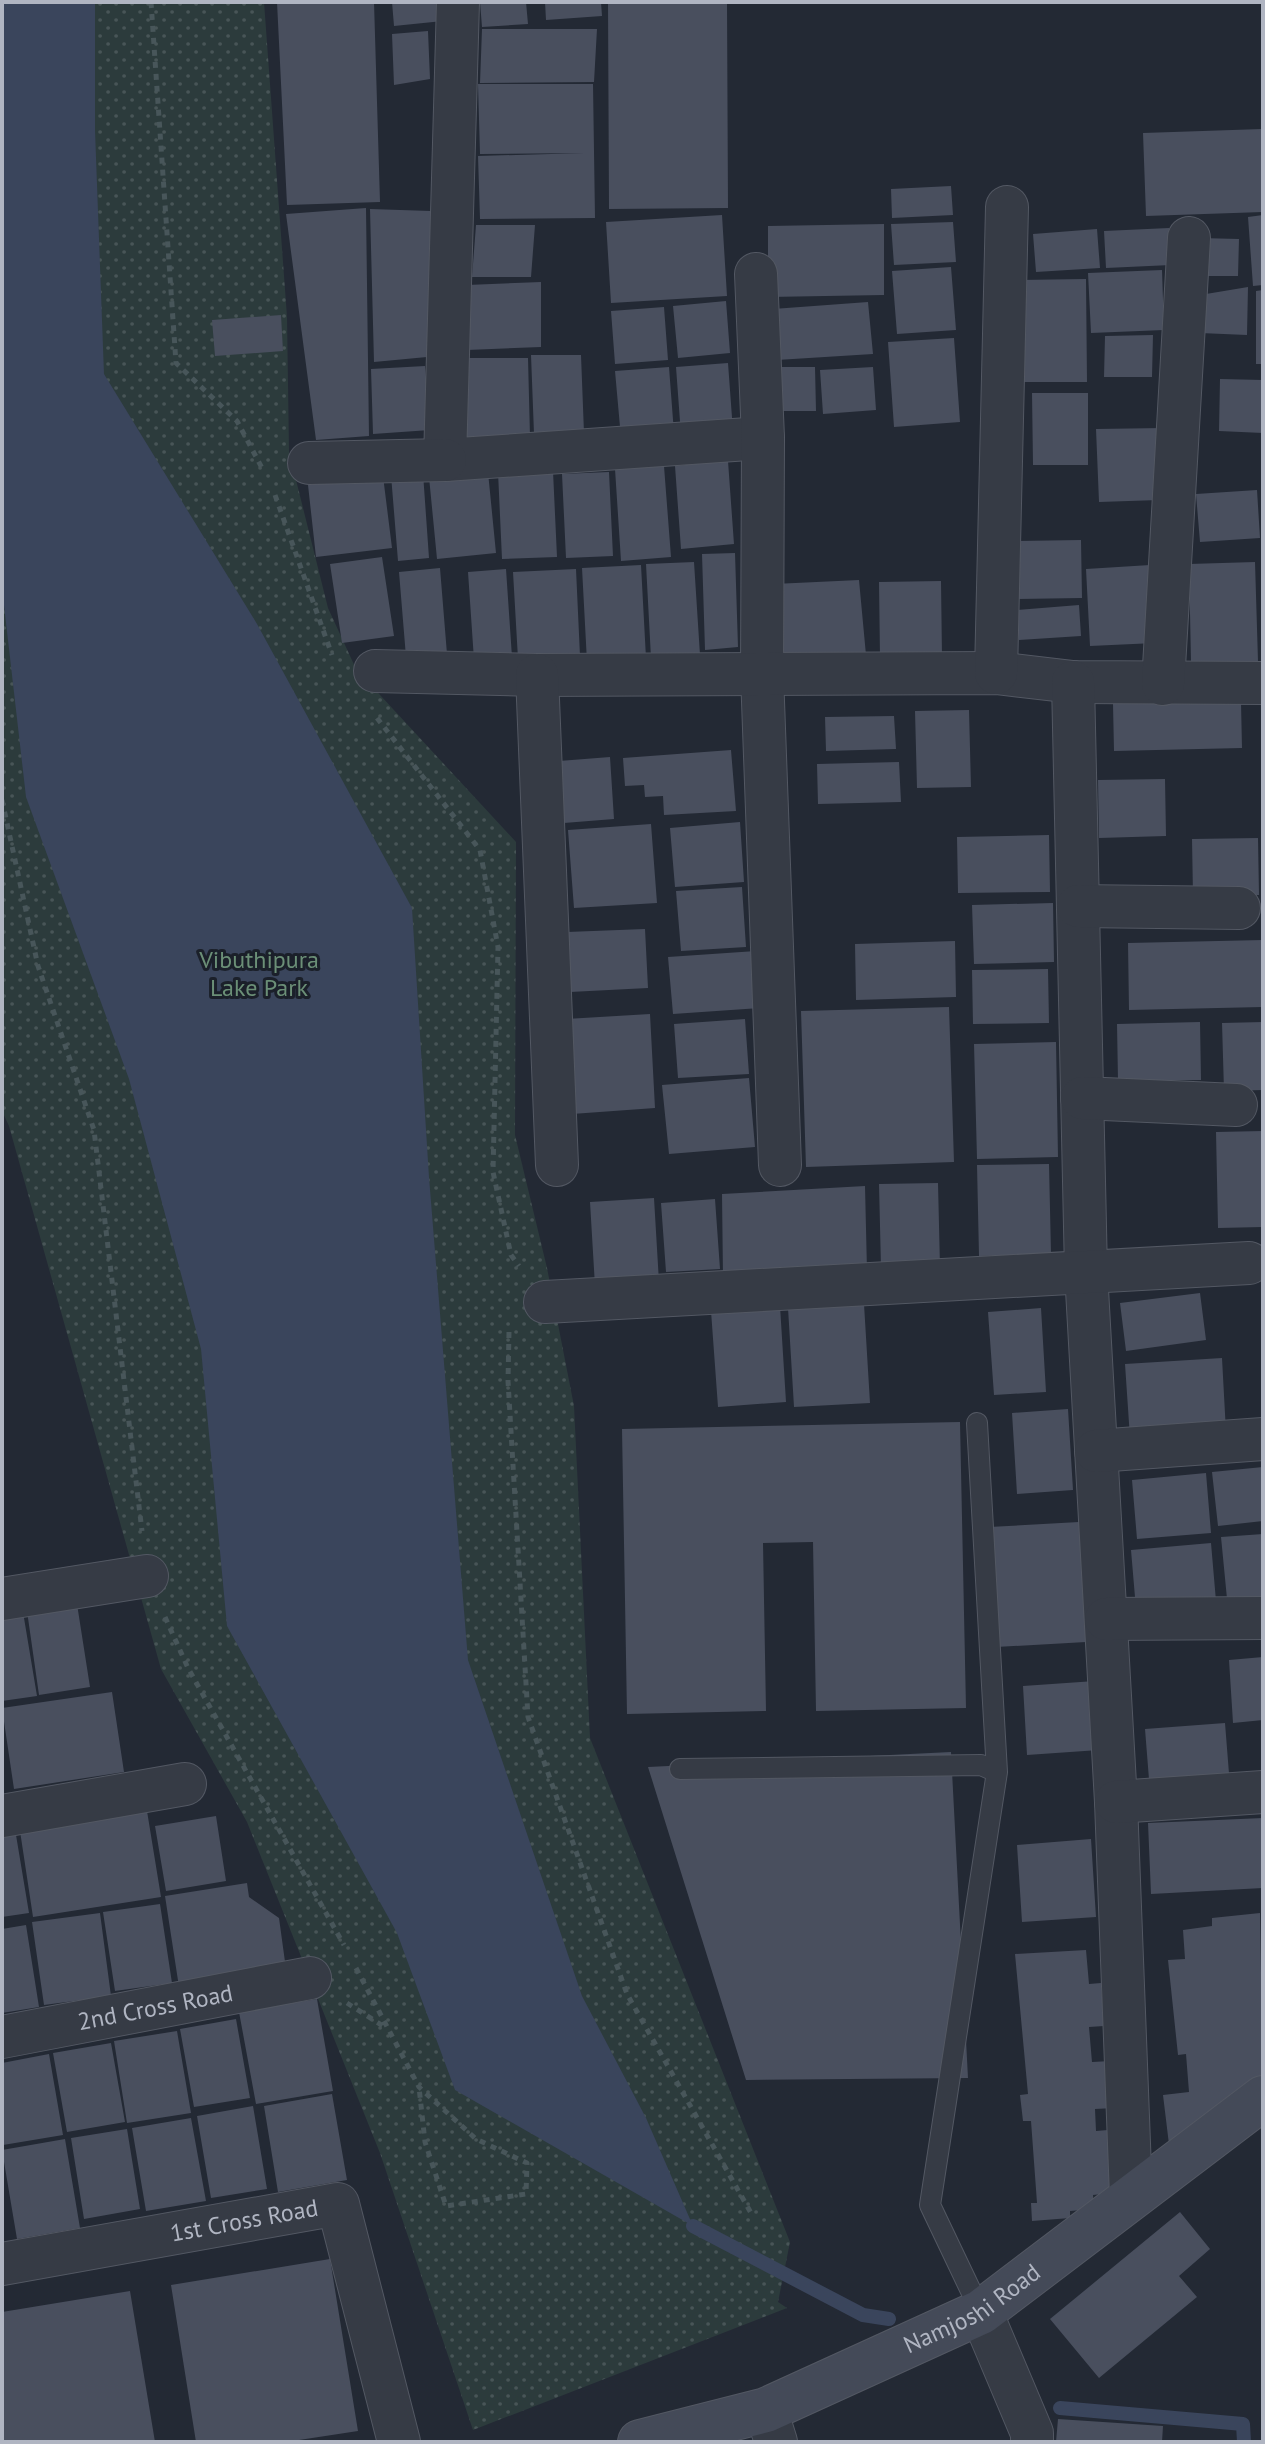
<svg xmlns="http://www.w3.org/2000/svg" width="1265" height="2444" font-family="'PT Sans',sans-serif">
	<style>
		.grass { fill: url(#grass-dots) }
		.water { fill: #3a455c }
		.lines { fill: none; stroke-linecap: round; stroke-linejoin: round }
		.stream { stroke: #3a455c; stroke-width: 14 }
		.building { fill: #494f5e }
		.service-casing { stroke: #535863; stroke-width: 22 }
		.minor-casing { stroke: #535863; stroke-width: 44 }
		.secondary-casing { stroke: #535863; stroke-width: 46 }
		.path { stroke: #48565a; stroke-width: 5; stroke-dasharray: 6 6; stroke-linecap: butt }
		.service { stroke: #363b45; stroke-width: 20 }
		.minor { stroke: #363b45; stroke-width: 42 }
		.secondary { stroke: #444a58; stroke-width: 44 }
		.labels { text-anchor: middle; stroke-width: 6; stroke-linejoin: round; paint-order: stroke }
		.park-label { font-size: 24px; fill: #6b8f77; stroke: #1b202a }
		.street-label { font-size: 24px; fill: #b0b5c2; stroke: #1b202a }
	</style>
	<defs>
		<pattern id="grass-dots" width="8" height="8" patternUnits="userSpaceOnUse" patternTransform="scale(2)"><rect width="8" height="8" fill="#2c3b3c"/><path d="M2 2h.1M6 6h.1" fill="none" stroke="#485557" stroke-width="1.8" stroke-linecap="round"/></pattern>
	</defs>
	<rect width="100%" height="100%" fill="#232934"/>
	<path class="grass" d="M2,2H264L287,317L289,452L328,608L356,669L516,842L515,1135L547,1268L574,1406L590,1738L790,2242L778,2302L787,2308L473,2430L380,2153L247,1822L161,1669L9,1126L2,1111Z"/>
	<path class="water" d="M2,2H95V130L104,374L257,624L412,908L429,1177L468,1660L582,1996L646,2118L693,2226L455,2090L397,1933L227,1626L201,1349L129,1079L26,797L2,588Z"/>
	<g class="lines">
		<path class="stream" d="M693,2226L863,2315L889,2319
			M1060,2408L1243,2424L1244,2442"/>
	</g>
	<path class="building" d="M277,2H374L380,202L287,205Z
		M392,2H442L443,21L394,26Z
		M480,2H526L528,24L482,27Z
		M545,2H601L602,16L546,20Z
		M608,2H727L728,208L609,209Z
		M482,29H597L594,82L480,83Z
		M428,31L430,79L394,85L392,34Z
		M478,84H593L595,218L480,219L478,156L585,153L480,154Z
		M1262,129L1263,212L1146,216L1143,133Z
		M951,186L953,215L892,218L891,189Z
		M366,208L369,436L316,440L286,214Z
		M370,209L431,211L427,357L374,362Z
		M722,215L727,296L611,303L606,222Z
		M1263,215V285L1253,286L1248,217Z
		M953,222L956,262L894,265L891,224Z
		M884,224V295L768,297V226Z
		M476,225H535L531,277H472Z
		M1169,228L1171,265L1106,268L1104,231Z
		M1097,229L1100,268L1036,272L1033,234Z
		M1200,238L1239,239L1238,276H1199Z
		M951,267L956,330L897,334L892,271Z
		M1162,270L1164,330L1091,333L1088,273Z
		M1086,279L1087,382H1020L1019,280Z
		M541,282V347L467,350V285Z
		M1248,287L1247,335L1200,333L1206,294Z
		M1263,290V364H1256V291Z
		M726,301L730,353L678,358L673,306Z
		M868,302L873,354L777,360L773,309Z
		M664,307L668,360L615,364L611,311Z
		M281,315L283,351L215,356L212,320Z
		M1153,335L1152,377H1104L1105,336Z
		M954,338L960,422L894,427L888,342Z
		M531,355H581L584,433L534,434Z
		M464,358H528L530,437H467Z
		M728,363L733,431L681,435L676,367Z
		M425,366L430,430L373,434L371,369Z
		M669,367L674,433L621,438L615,371Z
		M776,367H815L816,411H777Z
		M873,367L876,410L823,414L820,370Z
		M1220,379L1263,380V433L1219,431Z
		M1032,393H1088V465H1033Z
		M1163,428L1159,500L1099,502L1096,429Z
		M728,461L734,544L681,549L675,466Z
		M664,466L671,557L621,561L615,469Z
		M553,471L557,557L502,559L498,472Z
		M488,472L496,553L437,559L429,477Z
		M609,472L613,556L566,558L562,474Z
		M423,473L429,558L398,561L391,475Z
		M383,476L392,548L316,557L308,485Z
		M1257,490L1260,538L1200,542L1196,494Z
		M1081,540L1082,598L1018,599L1017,541Z
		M735,553L738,647L705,650L702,554Z
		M382,557L394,636L342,643L330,564Z
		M694,562L700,655L651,658L646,564Z
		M1255,562L1258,661L1191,662L1189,564Z
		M641,565L646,658L587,662L582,568Z
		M1150,565L1155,643L1090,646L1086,569Z
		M440,568L447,654L406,657L399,572Z
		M506,569L512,657L474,660L468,572Z
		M576,569L580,656L518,659L513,572Z
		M859,580L866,655L779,657L774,584Z
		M941,581L942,657L880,658L879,582Z
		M1079,605L1081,636L1019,640L1017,610Z
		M1241,702L1242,748L1114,751L1113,704Z
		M969,710L971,787L917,788L915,711Z
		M894,716L896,749L826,751L825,717Z
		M731,750L736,811L664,815L663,796L645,797L644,785L625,786L623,758Z
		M610,757L614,819L564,823L559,761Z
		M899,762L901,802L818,804L817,764Z
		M1165,779L1166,836L1099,838L1098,780Z
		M740,822L744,882L675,887L670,828Z
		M651,824L657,903L574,908L568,830Z
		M1049,835L1050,892L958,893L957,837Z
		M1258,838L1259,895L1193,896L1192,839Z
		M742,887L746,947L681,951L676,891Z
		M1053,903L1054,962L974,964L972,905Z
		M645,929L648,988L570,992L567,932Z
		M1263,940V1007L1129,1010L1128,943Z
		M955,941L956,997L856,1000L855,944Z
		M756,951L760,1008L673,1014L668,957Z
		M1048,969L1049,1023L973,1024L972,970Z
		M949,1007L954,1162L806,1167L801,1011Z
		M650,1014L655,1108L572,1114L566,1019Z
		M745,1019L749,1074L678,1078L674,1024Z
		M1200,1022L1201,1080L1118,1081L1117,1024Z
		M1263,1022V1090L1224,1091L1222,1023Z
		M1056,1042L1058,1157L977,1159L974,1044Z
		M749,1078L755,1147L669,1154L662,1085Z
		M1263,1131V1227L1218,1228L1216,1132Z
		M1049,1164L1051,1254L979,1256L977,1165Z
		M938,1183L940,1267L881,1268L879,1184Z
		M865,1186L867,1271L723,1278L722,1194Z
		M654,1198L659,1282L595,1286L590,1202Z
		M715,1199L720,1269L666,1272L661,1203Z
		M1200,1293L1206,1340L1126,1351L1120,1303Z
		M864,1304L870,1403L794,1407L788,1308Z
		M780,1306L786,1402L718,1407L711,1311Z
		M1041,1308L1046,1392L994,1395L988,1312Z
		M1222,1358L1226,1432L1130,1438L1125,1364Z
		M1068,1409L1073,1490L1017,1494L1012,1413Z
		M960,1422L966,1708L816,1711L813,1542L763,1543L766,1711L627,1714L622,1429Z
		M1263,1467V1521L1218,1526L1212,1472Z
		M1206,1473L1211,1533L1137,1539L1132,1480Z
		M1079,1522L1086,1642L996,1647L989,1527Z
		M1263,1534V1605L1228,1609L1221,1537Z
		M1211,1543L1216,1601L1136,1609L1131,1550Z
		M77,1604L90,1687L39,1695L27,1611Z
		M23,1612L37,1696L2,1701V1615Z
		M1263,1657V1720L1233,1723L1229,1660Z
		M1095,1681L1099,1750L1027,1755L1023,1686Z
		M112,1692L124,1772L14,1789L2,1708Z
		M1225,1723L1230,1786L1150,1792L1145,1729Z
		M951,1752L968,2078L746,2080L648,1767Z
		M147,1811L161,1897L33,1917L20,1831Z
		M216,1816L226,1881L166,1891L155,1826Z
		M1263,1818V1888L1151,1894L1148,1823Z
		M16,1835L29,1913L2,1917V1837Z
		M1091,1839L1096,1917L1022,1922L1017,1845Z
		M247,1883L249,1897L279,1918L286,1969L179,1987L165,1896Z
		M160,1904L172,1983L115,1991L103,1912Z
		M100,1913L111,1996L44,2005L32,1922Z
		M1260,1913L1263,2091L1171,2161L1163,2095L1189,2092L1186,2054L1178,2055L1168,1960L1185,1959L1183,1930L1212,1926V1918Z
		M26,1925L39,2007L2,2013V1929Z
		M1086,1950L1089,1984L1101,1983L1104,2026L1089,2027L1092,2062L1111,2061L1114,2108L1095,2109L1096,2131L1108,2130L1112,2193L1093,2195L1094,2209L1070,2211V2218L1032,2221L1031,2203H1037L1031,2121H1023L1020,2095L1028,2094L1015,1954Z
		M317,1999L333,2091L256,2104L239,2012Z
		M236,2019L250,2098L194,2107L180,2029Z
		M177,2031L191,2113L127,2123L114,2041Z
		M111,2043L125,2122L67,2132L53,2053Z
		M49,2054L63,2135L3,2145L2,2063Z
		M332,2094L347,2180L278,2192L264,2106Z
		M253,2106L267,2189L211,2198L197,2116Z
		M191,2118L206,2201L146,2211L132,2128Z
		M127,2129L140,2209L84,2219L71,2138Z
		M65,2139L80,2228L17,2239L2,2150Z
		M1180,2212L1210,2249L1179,2276L1197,2297L1099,2378L1050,2319Z
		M330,2259L358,2431L286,2442H196L171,2285Z
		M130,2291L155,2442H2V2312Z
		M1058,2419L1163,2426L1162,2442H1056Z"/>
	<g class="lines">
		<defs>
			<path id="service" d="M977,1423L997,1772
				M680,1769L981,1765L997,1772L930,2205L981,2312"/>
			<g id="minor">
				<path d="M458,2L445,460L763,438"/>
				<path d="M756,274L763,438L762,674L780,1165"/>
				<path d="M309,463L445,460"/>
				<path d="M375,671L537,675L996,673L1073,682L1263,683"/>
				<path d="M996,673L1007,207"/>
				<path d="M537,675L557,1165"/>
				<path d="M1073,682L1086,1272L1116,1802L1131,2196"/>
				<path d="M1163,684L1189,238"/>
				<path d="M1078,906L1239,908"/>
				<path d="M1082,1098L1236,1105"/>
				<path d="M545,1302L1249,1263"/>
				<path d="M1096,1451L1263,1439"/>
				<path d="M2,1599L147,1576"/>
				<path d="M1106,1619L1263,1618"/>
				<path d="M1116,1802L1263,1792"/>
				<path d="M2,1816L185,1784"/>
				<path id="s1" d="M2,2037L310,1978"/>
				<path id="s2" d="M2,2264L338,2204L399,2442"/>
				<path d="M981,2312L1032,2433V2442"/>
				<path d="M766,2410L776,2442"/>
			</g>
			<g id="secondary">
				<path id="s3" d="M640,2442L766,2410L981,2312L1263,2098"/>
			</g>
		</defs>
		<use href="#service" class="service-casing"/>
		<use href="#minor" class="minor-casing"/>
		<use href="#secondary" class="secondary-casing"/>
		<path class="path" d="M151,2L176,363L237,421L262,468
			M275,495L332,655
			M377,718L480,850L498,947L493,1172L511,1255L519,1266
			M2,800L38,966L94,1130L142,1531
			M509,1332L508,1381L528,1717L627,1994L751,2213
			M165,1617L188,1668L344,1945
			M356,1968L419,2087L476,2139L527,2163L526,2194L446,2206L425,2142L419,2087
			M347,2003L386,2028"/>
		<use href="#service" class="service"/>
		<use href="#minor" class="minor"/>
		<use href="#secondary" class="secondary"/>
	</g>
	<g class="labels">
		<g class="park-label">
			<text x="259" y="968">Vibuthipura<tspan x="259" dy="28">Lake Park</tspan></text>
		</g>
		<g class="street-label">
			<text dy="8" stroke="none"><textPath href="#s1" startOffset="156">2nd Cross Road</textPath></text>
			<text dy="8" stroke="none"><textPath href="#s2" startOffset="246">1st Cross Road</textPath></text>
			<text dy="8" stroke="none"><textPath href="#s3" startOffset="360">Namjoshi Road</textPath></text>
		</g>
	</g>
	<rect width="1265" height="2444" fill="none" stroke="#b0b5c2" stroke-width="8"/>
</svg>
